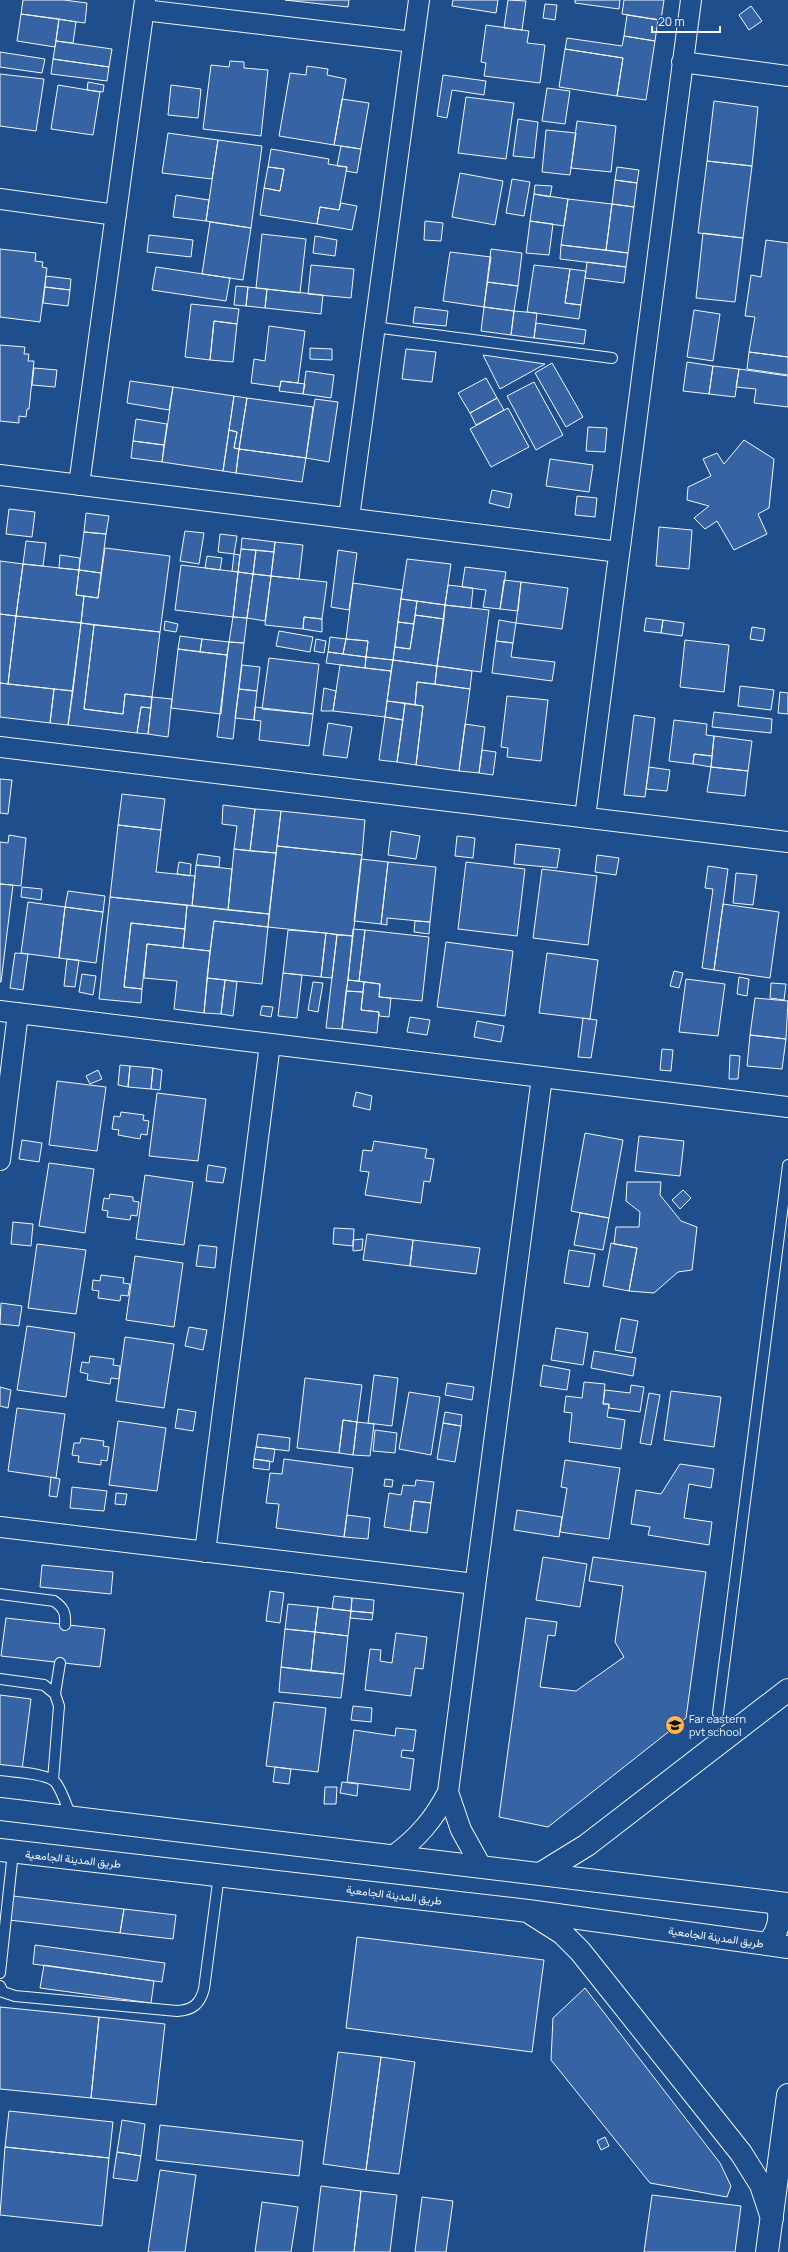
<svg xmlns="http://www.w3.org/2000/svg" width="788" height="2252" font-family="Manrope,Vazirmatn,sans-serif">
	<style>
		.building { fill: #3563a3; stroke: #f2f6ff }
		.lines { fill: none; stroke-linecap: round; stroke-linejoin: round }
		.lane-casing { stroke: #f2f6ff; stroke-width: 12 }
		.street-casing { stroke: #f2f6ff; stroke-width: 22 }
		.secondary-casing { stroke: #f2f6ff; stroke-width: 24 }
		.primary-casing { stroke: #f2f6ff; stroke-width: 24 }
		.lane { stroke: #1f4e8c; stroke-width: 10 }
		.street { stroke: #1f4e8c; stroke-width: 20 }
		.secondary { stroke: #1f4e8c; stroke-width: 22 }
		.primary { stroke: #1f4e8c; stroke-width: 22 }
		.labels { text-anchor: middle; stroke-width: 3; stroke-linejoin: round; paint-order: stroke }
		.poi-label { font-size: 11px; fill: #f2f6ff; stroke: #1f4e8c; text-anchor: start }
		.street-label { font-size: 11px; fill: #f2f6ff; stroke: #1f4e8c }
	</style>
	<rect width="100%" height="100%" fill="#1f4e8c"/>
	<path class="building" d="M23,0H64L87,3L85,23L21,14Z
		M285,0H349L348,7Z
		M453,0H498L496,13L452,6Z
		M508,0L526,1L522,30L504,28Z
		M575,0H620L619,9L575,3Z
		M624,0H664L661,20L622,14Z
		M545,4L557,5L555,20L543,18Z
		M751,6L762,21L749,30L739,15Z
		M21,14L59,19L55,47L17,41Z
		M627,15L658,20L655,41L624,36Z
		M59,19L76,22L73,43L56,41Z
		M486,25L529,31L527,43L545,45L540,83L484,76L486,63L481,62Z
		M624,36L655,41L646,100L617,96L623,58L565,49L567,38L622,46Z
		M56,41L112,49L109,67L53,59Z
		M565,49L623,58L617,96L559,87Z
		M0,52L45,59L42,73L0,67Z
		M53,59L109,67L107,81L51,74Z
		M230,61L244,62V68L268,70L261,136L203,129L211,65L229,67Z
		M307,66L328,69L327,75L346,79L334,145L279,136L290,73L306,75Z
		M0,74L44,79L36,131L0,126Z
		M443,75L486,81L484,95L452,90L447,118L437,116Z
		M88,82L104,85L103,92L87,90Z
		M58,85L100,92L93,135L51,129Z
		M171,85L201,89L198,118L168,115Z
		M547,88L570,91L565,124L542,121Z
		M466,97L514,103L506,159L458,153Z
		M342,99L369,103L361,149L334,145Z
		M714,101L758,107L752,166L707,161Z
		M518,119L538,122L534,158L513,156Z
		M577,121L616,126L611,172L571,168Z
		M546,130L576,133L570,175L542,172Z
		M168,133L218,140L212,179L162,173Z
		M218,140L262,146L251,228L206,221Z
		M341,146L361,149L357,173L346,171L347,167L337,166Z
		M271,149L329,159L328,164L347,167L339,210L320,207L317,224L260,215L264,188L280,191L284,169L268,167Z
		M707,161L752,166L743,238L698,233Z
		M268,167L284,169L280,191L264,188Z
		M617,167L639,170L637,183L615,180Z
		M460,173L503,181L495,225L452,217Z
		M512,179L530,182L524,216L506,213Z
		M615,180L637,183L634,207L612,204Z
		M535,185L552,186L550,197L534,194Z
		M534,194L568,199L564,226L530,221Z
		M176,195L209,200L206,221L173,217Z
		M568,199L612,204L606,250L561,245Z
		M341,203L357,206L352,230L317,224L320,207L339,210Z
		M612,204L634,207L628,253L606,250Z
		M425,221L443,223L441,241L424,240Z
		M530,221L553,224L549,255L526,253Z
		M210,222L251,228L243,280L202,274Z
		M703,233L743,238L735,302L696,298Z
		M262,234L306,239L300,293L256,288Z
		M149,235L193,240L191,257L147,252Z
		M315,236L337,240L335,256L313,253Z
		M766,240L788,243V357L749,352L755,317L745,316L751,275L761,277Z
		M561,245L628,253L626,267L560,259Z
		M0,249L36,253L35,261L43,262L42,267L47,268L40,322L0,317Z
		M491,249L522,253L518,286L487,282Z
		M450,252L491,257L484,307L443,301Z
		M587,262L626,267L624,283L585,278Z
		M311,265L354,269L351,298L308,294Z
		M534,265L570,269L565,303L581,305L579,319L527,312Z
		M156,267L230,278L226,301L152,290Z
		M570,269L586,271L581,305L565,303Z
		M46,276L71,279L70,290L45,287Z
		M487,282L518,286L514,311L484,307Z
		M236,286L248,287L246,306L234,305Z
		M45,287L70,290L68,306L43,303Z
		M248,287L267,289L265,308L246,306Z
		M267,289L323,295L321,314L265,308Z
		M191,304L239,309L237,324L214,321L210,360L185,357Z
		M415,307L448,311L446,326L413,323Z
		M484,307L514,311L511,335L481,331Z
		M694,310L720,314L713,361L687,357Z
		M514,311L537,313L534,338L511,335Z
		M214,321L237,324L233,362L210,360Z
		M536,323L586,330L584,344L534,338Z
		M269,326L305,331L298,383L281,381L280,387L251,383L254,359L265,361Z
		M0,345L25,347L24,354H29L28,361H34L29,409H27L26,417L19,416V423L0,421Z
		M310,348L332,349V360L310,359Z
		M406,349L436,352L432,382L402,379Z
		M749,352L788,357V375L747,369Z
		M483,355L545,364L500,389Z
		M687,362L713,366L709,394L683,391Z
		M552,363L583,417L566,427L535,373Z
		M713,366L739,369L735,397L709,394Z
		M34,368L57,370L55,387L32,385Z
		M739,369L788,376V407L754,403L756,389L736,387Z
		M306,371L334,375L331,398L303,394Z
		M486,378L497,398L470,413L458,393Z
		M130,381L173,387L169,410L127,403Z
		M281,381L305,384L303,394L279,391Z
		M534,382L563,435L536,450L507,396Z
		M173,387L234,396L223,471L162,462Z
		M234,396L247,398L239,449L234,448L237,432L229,430Z
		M247,398L313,407L306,458L239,449Z
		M497,398L504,410L476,425L470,413Z
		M315,399L338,402L329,462L306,458Z
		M508,408L529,447L491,467L470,429Z
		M136,419L167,424L164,445L133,441Z
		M588,427L607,428L605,452L586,451Z
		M229,430L237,432L234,448L239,449L236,473L223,471Z
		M744,440L774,459L769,508L758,514L767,534L734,550L717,521L705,529L694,518L709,506L687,500L688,487L711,476L703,459L717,453L724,464Z
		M133,441L164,445L162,462L131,458Z
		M239,449L306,458L302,482L236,473Z
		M550,459L593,465L589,492L546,486Z
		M492,490L512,494L509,508L489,503Z
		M577,496L597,498L595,517L575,515Z
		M9,509L35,512L32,537L6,534Z
		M86,513L109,516L106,534L84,532Z
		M659,527L692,530L689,569L656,566Z
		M185,531L204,533L199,564L180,561Z
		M84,532L106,534L101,573L79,570Z
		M220,534L237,536L234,554L218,552Z
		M242,538L275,542L274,552L241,549Z
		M26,541L46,543L43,566L23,564Z
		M275,542L303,545L299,579L271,576Z
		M105,548L170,556L160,632L81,623L84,596L98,598Z
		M241,549L256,550L253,574L238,572Z
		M256,550L274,552L271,576L253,574Z
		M338,550L357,553L349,610L331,607Z
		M234,554L240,555L238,572L232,571Z
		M60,555L80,558L79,570L59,568Z
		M207,556L222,558L220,570L205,568Z
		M407,559L451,564L445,605L401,599Z
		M0,561L23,564L16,616L0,614Z
		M23,564L79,570L76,595L84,596L81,623L16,616Z
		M181,565L238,572L233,617L175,610Z
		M465,567L506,572L500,609L483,607L486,590L462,587Z
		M79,570L101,573L98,598L76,595Z
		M238,572L253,574L247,618L233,617Z
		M253,574L271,576L265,621L247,618Z
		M271,576L327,582L322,619L304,617L303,629L265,625Z
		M504,580L521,582L518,611L500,609Z
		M521,582L568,588L562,629L516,623Z
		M353,583L402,590L393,660L366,657L368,641L346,639Z
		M448,585L473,588L471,608L445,605Z
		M401,599L417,601L414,624L398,622Z
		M417,601L445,605L444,619L415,615Z
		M445,605L489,610L481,672L437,666Z
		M0,614L16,616L8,684L0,683Z
		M415,615L444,619L437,666L393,660L395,647L410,649Z
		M16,616L81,623L73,691L8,684Z
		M233,617L247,618L244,643L229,642Z
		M304,617L322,619V632L303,629Z
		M646,618L663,620L661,633L644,631Z
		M499,620L516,623L513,643L496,641Z
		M663,620L684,623L682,636L661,633Z
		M165,621L178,624L176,632L164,630Z
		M398,622L414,624L410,649L395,647Z
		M81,623L94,625L84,709L123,714L125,694L152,697L151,708L141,707L137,733L68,725Z
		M94,625L160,632L152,697L125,694L123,714L84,709Z
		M752,627L765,629L763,641L750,639Z
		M279,631L313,637L310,652L276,646Z
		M180,636L202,639L200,652L178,649Z
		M330,637L346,639L343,654L328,652Z
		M202,639L229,642L227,655L200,652Z
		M316,639L326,641L324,653L314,651Z
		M346,639L368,641L366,657L343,654Z
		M685,640L729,645L724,692L680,687Z
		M496,641L513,643L511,657L555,662L552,681L492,673Z
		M229,642L244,643L233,739L217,737Z
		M178,649L227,655L221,714L171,708Z
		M328,652L366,657L365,668L326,663Z
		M366,657L393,660L391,671L365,668Z
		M269,658L319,664L313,714L262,709Z
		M393,660L437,666L435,684L417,682L415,705L387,701Z
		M242,665L260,667L257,691L239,689Z
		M340,665L391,671L385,717L333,711Z
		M437,666L472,671L470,689L435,684Z
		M417,682L470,689L459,771L416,765L423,706L415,705Z
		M0,683L54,689L50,723L0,717Z
		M740,686L774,690L771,710L738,706Z
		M324,688L336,691L333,711H321Z
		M54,689L73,691L68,725L50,723Z
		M239,689L257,691L254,720L235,718Z
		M780,692L788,693V714L778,713Z
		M507,696L548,700L541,761L507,757L508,748L501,747Z
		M152,697L172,699L168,737L148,734Z
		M387,701L405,703L403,720L385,717Z
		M405,703L423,706L416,765L397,762Z
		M141,707L151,708L148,734L137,733Z
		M255,707L313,714L309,746L259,740L261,721L254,720Z
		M714,712L772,719L771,733L712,727Z
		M634,715L655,718L645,797L624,795Z
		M385,717L403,720L397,762L379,760Z
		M674,720L707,724L706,735L714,736L712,756L694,754L693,764L669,761Z
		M328,723L352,727L347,758L323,755Z
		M465,724L485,727L479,773L459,771Z
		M714,736L752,741L748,771L711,767Z
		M482,750L496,752L493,775L479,773Z
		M694,754L712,756L711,767L693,764Z
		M649,767L670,770L667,791L646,789Z
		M711,767L748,771L745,796L707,792Z
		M0,779L12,780L8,814L0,813Z
		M122,794L165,799L161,830L118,825Z
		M223,805L255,809L250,851L234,849L237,826L222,824Z
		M255,809L281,811L276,853L250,851Z
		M281,811L365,820L362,855L277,846Z
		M118,825L161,830L156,872L195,876L192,906L110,897Z
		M391,831L420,836L416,859L388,855Z
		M9,835L26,838L21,886L0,884V842L8,843Z
		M457,836L475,838L473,858L455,856Z
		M516,844L560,849L557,868L514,864Z
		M277,846L362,855L353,936L268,927Z
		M234,849L276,853L269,914L228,910Z
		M198,854L220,857L219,867L196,865Z
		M597,855L619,858L616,875L595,872Z
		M361,859L388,862L381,924L354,921Z
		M179,862L191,864L190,876L177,874Z
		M388,862L436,867L430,922L387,918V925L381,924Z
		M466,862L525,869L517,936L458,929Z
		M196,865L232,869L228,910L192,906Z
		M708,866L728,869L714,970L702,968L713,889L705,888Z
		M542,869L597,876L588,945L533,938Z
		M736,873L757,875L753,905L733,903Z
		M0,884L13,885L1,982H0Z
		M22,887L42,889L41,900L21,897Z
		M68,891L105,896L103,912L65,907Z
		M110,897L187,905L185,929L131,923L124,987L142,989L141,1003L99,999Z
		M28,902L65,907L59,958L21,953Z
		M723,904L779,912L770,978L714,970Z
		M187,905L269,914L268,927L214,921L210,951L183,948Z
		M65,907L103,912L96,963L59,958Z
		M214,921L268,927L262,984L207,978Z
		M415,921L430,922L429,934L414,932Z
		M131,923L185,929L183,948L147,944L142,989L124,987Z
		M353,929L365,930L359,981L348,980Z
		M288,930L326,933L321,977L283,973Z
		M365,930L429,937L422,1001L379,997L380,984L359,981Z
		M326,933L337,935L332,978L321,977Z
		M337,935L353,936L342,1029L326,1028Z
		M446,942L513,951L505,1016L437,1007Z
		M147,944L210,951L204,1013L174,1009L177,981L144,978Z
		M15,953L28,954L23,990L10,988Z
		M547,953L598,960L590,1019L539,1013Z
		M67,959L79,960L75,987L64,986Z
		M674,971L683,973L679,988L670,986Z
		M283,973L302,975L297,1018L278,1016Z
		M82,974L96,976L93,995L79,992Z
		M739,977L749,979L747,996L737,994Z
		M207,978L225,980L221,1014L204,1013Z
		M686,979L725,984L718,1036L679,1032Z
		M225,980L237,982L233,1016L221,1014Z
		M348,980L364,982L363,992L346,991Z
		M313,982L323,983L318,1012L308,1010Z
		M364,982L380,984L379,997L391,998L389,1017L379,1016V1012L361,1010Z
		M771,983L786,984L784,1000L770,998Z
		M346,991L363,992L361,1010L379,1012L377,1033L342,1029Z
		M755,998L788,1001L786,1039L750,1035Z
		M262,1006L273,1007L271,1017L260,1015Z
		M410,1017L430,1020L427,1035L407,1032Z
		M583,1018L597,1020L591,1058L578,1057Z
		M477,1021L504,1026L501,1042L474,1037Z
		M750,1035L786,1039L782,1069L747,1066Z
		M662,1049L673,1050L671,1071L660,1070Z
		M730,1055L740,1056L738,1079H729Z
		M120,1065L130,1066L128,1087L118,1085Z
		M130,1066L153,1068L151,1089L128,1087Z
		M153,1068L162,1070L160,1090L151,1089Z
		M98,1070L102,1079L90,1084L86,1076Z
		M57,1081L106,1087L97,1151L49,1145Z
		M356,1092L372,1096L370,1110L353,1106Z
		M157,1093L206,1099L198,1161L149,1156Z
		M121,1112L144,1115L143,1120L149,1121L147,1135L141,1134L140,1139L118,1135L119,1130L112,1129L114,1116L120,1117Z
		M585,1133L623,1140L609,1218L571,1211Z
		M639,1136L684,1141L680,1176L635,1171Z
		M22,1140L42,1143L39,1162L19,1159Z
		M374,1141L427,1149L425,1158L434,1159L430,1182L424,1181L421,1203L365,1195L369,1172L360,1171L363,1150L372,1151Z
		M49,1163L94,1169L85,1233L39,1226Z
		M208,1165L226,1168L223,1183L206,1181Z
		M145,1175L193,1182L184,1245L136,1239Z
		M627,1182H661L660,1195L681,1221L697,1227L692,1270L678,1272L654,1293L629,1291L637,1248L614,1244L616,1227H639L640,1212L626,1201Z
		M683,1190L691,1198L680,1209L672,1200Z
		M110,1194L133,1197V1201L139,1202L137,1216L131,1215L130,1220L107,1217L108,1211L102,1210L104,1198L109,1199Z
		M580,1213L609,1218L603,1250L574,1245Z
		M13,1222L33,1224L31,1246L11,1244Z
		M334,1228L354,1229L353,1246L333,1244Z
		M367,1234L413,1240L410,1266L363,1260Z
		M363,1239L362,1250L353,1251V1240Z
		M413,1240L480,1248L476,1274L410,1266Z
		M611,1243L637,1248L629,1291L603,1286Z
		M37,1244L86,1250L76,1314L28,1308Z
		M199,1245L217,1247L215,1268L196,1266Z
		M569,1250L595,1254L589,1287L564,1283Z
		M135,1256L183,1263L174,1327L126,1320Z
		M101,1275L124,1278L123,1283L130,1284L128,1296L121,1295L120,1301L98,1298L99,1291L92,1290L93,1280L100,1281Z
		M1,1303L22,1306L19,1326L0,1324Z
		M621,1318L638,1321L632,1353L615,1350Z
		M27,1326L75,1333L66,1397L17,1390Z
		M189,1327L207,1330L203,1350L185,1346Z
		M556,1328L588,1333L583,1365L551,1360Z
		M125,1337L174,1344L164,1408L116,1401Z
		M594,1351L636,1358L633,1376L591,1368Z
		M90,1356L114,1359L113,1365L120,1366L119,1379L111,1378L110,1384L87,1380L88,1374L80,1372L82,1362L89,1363Z
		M543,1365L570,1370L567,1390L540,1386Z
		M374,1375L398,1378L392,1426L368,1423Z
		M305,1378L362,1385L357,1422L343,1420L339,1453L297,1448Z
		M584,1382L605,1384L603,1404H609L607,1417L625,1420L621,1449L569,1442L572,1413L564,1412L566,1396L582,1398Z
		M447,1383L474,1387L472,1400L445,1395Z
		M631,1385L644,1387L640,1412L609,1408V1404H603L605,1390L630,1393Z
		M0,1387L11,1390L8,1408L0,1406Z
		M671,1391L721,1397L714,1447L664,1440Z
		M409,1392L440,1397L431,1455L399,1449Z
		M649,1393L660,1395L651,1445L640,1443Z
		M17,1408L65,1414L56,1478L8,1471Z
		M178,1409L196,1412L193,1431L175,1428Z
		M445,1412L462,1415L461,1426L443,1423Z
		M343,1420L357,1422L353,1455L339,1453Z
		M118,1421L166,1428L157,1491L109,1485Z
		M357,1422L374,1424L370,1456L353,1455Z
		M443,1423L461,1426L455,1462L437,1459Z
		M375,1430L397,1433L395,1453L373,1451Z
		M258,1434L290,1438L289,1451L256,1447Z
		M81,1438L104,1441L103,1446L109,1447L107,1461L101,1460V1465L78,1462L79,1456L72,1455L74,1443H80Z
		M256,1447L275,1449L273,1462L254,1459Z
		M254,1459L270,1461L269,1470L253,1468Z
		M284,1459L353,1468L344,1537L276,1528L279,1504L266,1503L270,1473L282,1474Z
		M565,1460L620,1468L609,1539L560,1532L567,1488L561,1487Z
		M680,1464L714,1469L711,1488L689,1484L684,1518L712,1522L709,1545L648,1535L650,1527L631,1524L636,1490L661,1494Z
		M51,1477L60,1479L57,1497L49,1496Z
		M385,1479L393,1480L392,1487L384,1486Z
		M416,1480L434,1482L431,1503L414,1501L410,1531L384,1527L389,1493L401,1495L403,1485L415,1486Z
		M72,1487L107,1491L104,1511L70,1508Z
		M116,1493L127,1494L125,1505L115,1504Z
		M414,1501L431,1503L427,1533L410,1531Z
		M517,1510L562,1517L559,1537L514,1530Z
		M347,1515L370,1518L368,1539L344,1537Z
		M543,1557L587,1564L580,1607L536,1600Z
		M593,1557L706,1572L686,1718L548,1827L499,1817L526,1618L557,1622L555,1636L548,1635L540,1687L576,1691L624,1657L615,1642L623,1586L589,1581Z
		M42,1565L113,1572L111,1594L40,1587Z
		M270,1591L284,1593L280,1623L266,1621Z
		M334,1596L352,1598L351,1611L332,1609Z
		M352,1598L374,1600L373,1613L351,1611Z
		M288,1604L318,1607L315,1632L285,1629Z
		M318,1607L351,1611L348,1636L315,1632Z
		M351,1611L373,1613L372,1620L350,1618Z
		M6,1618L105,1629L100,1667L1,1656Z
		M285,1629L315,1632L311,1671L281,1667Z
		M315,1632L348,1636L344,1674L311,1671Z
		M396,1633L427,1637L423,1669L415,1668L411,1696L365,1690L370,1649L381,1650L380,1661L392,1663Z
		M281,1667L344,1674L341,1698L279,1692Z
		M0,1695L31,1699L22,1770L0,1768Z
		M274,1702L326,1708L318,1772L266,1766Z
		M353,1706L372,1708L371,1722L351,1720Z
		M396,1728L416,1730L413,1751L402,1750L401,1757L414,1759L410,1790L347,1782L354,1730L395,1736Z
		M275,1767L291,1769L289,1784L273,1782Z
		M342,1782L358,1784L357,1796L340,1793Z
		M325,1787H337L336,1804H324Z
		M13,1896L124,1909L120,1933L9,1920Z
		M124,1909L176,1915L173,1939L120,1933Z
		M357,1937L544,1960L532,2052L346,2028Z
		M35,1945L165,1963L162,1982L33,1964Z
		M44,1965L154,1981L151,2003L40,1988Z
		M585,1988L720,2163L731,2186L727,2197L650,2183L551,2060L553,2018Z
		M0,2007L99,2017L91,2098L0,2089Z
		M99,2017L165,2024L156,2105L91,2098Z
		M338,2052L381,2057L366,2170L323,2164Z
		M381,2057L415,2062L399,2174L366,2170Z
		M9,2111L113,2122L109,2158L5,2147Z
		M122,2120L145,2124L141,2156L117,2152Z
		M160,2125L303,2141L299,2176L156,2160Z
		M605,2137L609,2146L601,2150L597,2141Z
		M5,2147L109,2158L102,2226L0,2215Z
		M117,2152L141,2156L137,2181L113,2178Z
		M160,2170L196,2175L185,2252H148Z
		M321,2186L361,2191L354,2252H313Z
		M361,2191L397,2195L390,2252H354Z
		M652,2195L741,2206L735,2252H644Z
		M422,2197L453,2201L446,2252H415Z
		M262,2202L298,2207L291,2252H255Z"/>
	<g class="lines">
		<defs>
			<path id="lane" d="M374,327L612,358
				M0,1594L54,1601C64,1608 66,1613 65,1625
				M0,1679L44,1685L55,1694L59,1706L53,1780
				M55,1694L60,1663
				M718,1713L788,1165
				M0,1770C13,1772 49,1773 56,1783C63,1793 67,1807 71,1817
				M0,1973L13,1852
				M0,1986L3,1992L15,1996L177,2011C193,2010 200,2004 204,1989L219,1875"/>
			<path id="street" d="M144,10L413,42
				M682,62L788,76
				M0,199L116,215
				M0,475L619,552
				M79,485L145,0
				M349,518L419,0
				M0,747L788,842
				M585,817L691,0
				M0,1011L788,1107
				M0,1160L18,1013
				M0,1527L475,1584
				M205,1552L270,1044
				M448,1792L461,1830L481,1866
				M393,1856C418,1838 434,1819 448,1792L542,1077"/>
			<path id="secondary" d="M767,2252L788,2095"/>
			<path id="primary" d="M0,1809L788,1904
				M0,1850L528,1911L788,1947
				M540,1874L587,1845L788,1690
				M532,1914L562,1933L580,1951L741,2153L761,2185L772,2218
				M767,1944C779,1932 781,1919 778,1903"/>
		</defs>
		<use href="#lane" class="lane-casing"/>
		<use href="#street" class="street-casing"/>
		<use href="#secondary" class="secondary-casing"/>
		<use href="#primary" class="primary-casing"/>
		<use href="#lane" class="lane"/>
		<use href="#street" class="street"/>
		<use href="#secondary" class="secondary"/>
		<use href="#primary" class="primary"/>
	</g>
	<defs>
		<symbol id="school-disc" viewBox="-11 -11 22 22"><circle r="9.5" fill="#ffb74d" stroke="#1f4e8c"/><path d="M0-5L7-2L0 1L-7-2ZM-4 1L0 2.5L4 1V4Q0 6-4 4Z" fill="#111"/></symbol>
	</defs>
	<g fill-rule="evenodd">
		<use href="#school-disc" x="664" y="1714" width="22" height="22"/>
	</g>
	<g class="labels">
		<g class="poi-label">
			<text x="689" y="1723">Far eastern<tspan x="689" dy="13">pvt school</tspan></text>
		</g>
		<g class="street-label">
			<text transform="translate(73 1859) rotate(6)" y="4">طريق المدينة الجامعية</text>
			<text transform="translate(394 1895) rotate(7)" y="4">طريق المدينة الجامعية</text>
			<text transform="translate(716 1937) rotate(8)" y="4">طريق المدينة الجامعية</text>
		</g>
	</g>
	<path d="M652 26v6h68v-6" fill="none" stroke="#f2f6ff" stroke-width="2"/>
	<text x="658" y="26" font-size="12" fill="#f2f6ff" stroke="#1f4e8c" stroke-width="3" paint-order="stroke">20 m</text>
</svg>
